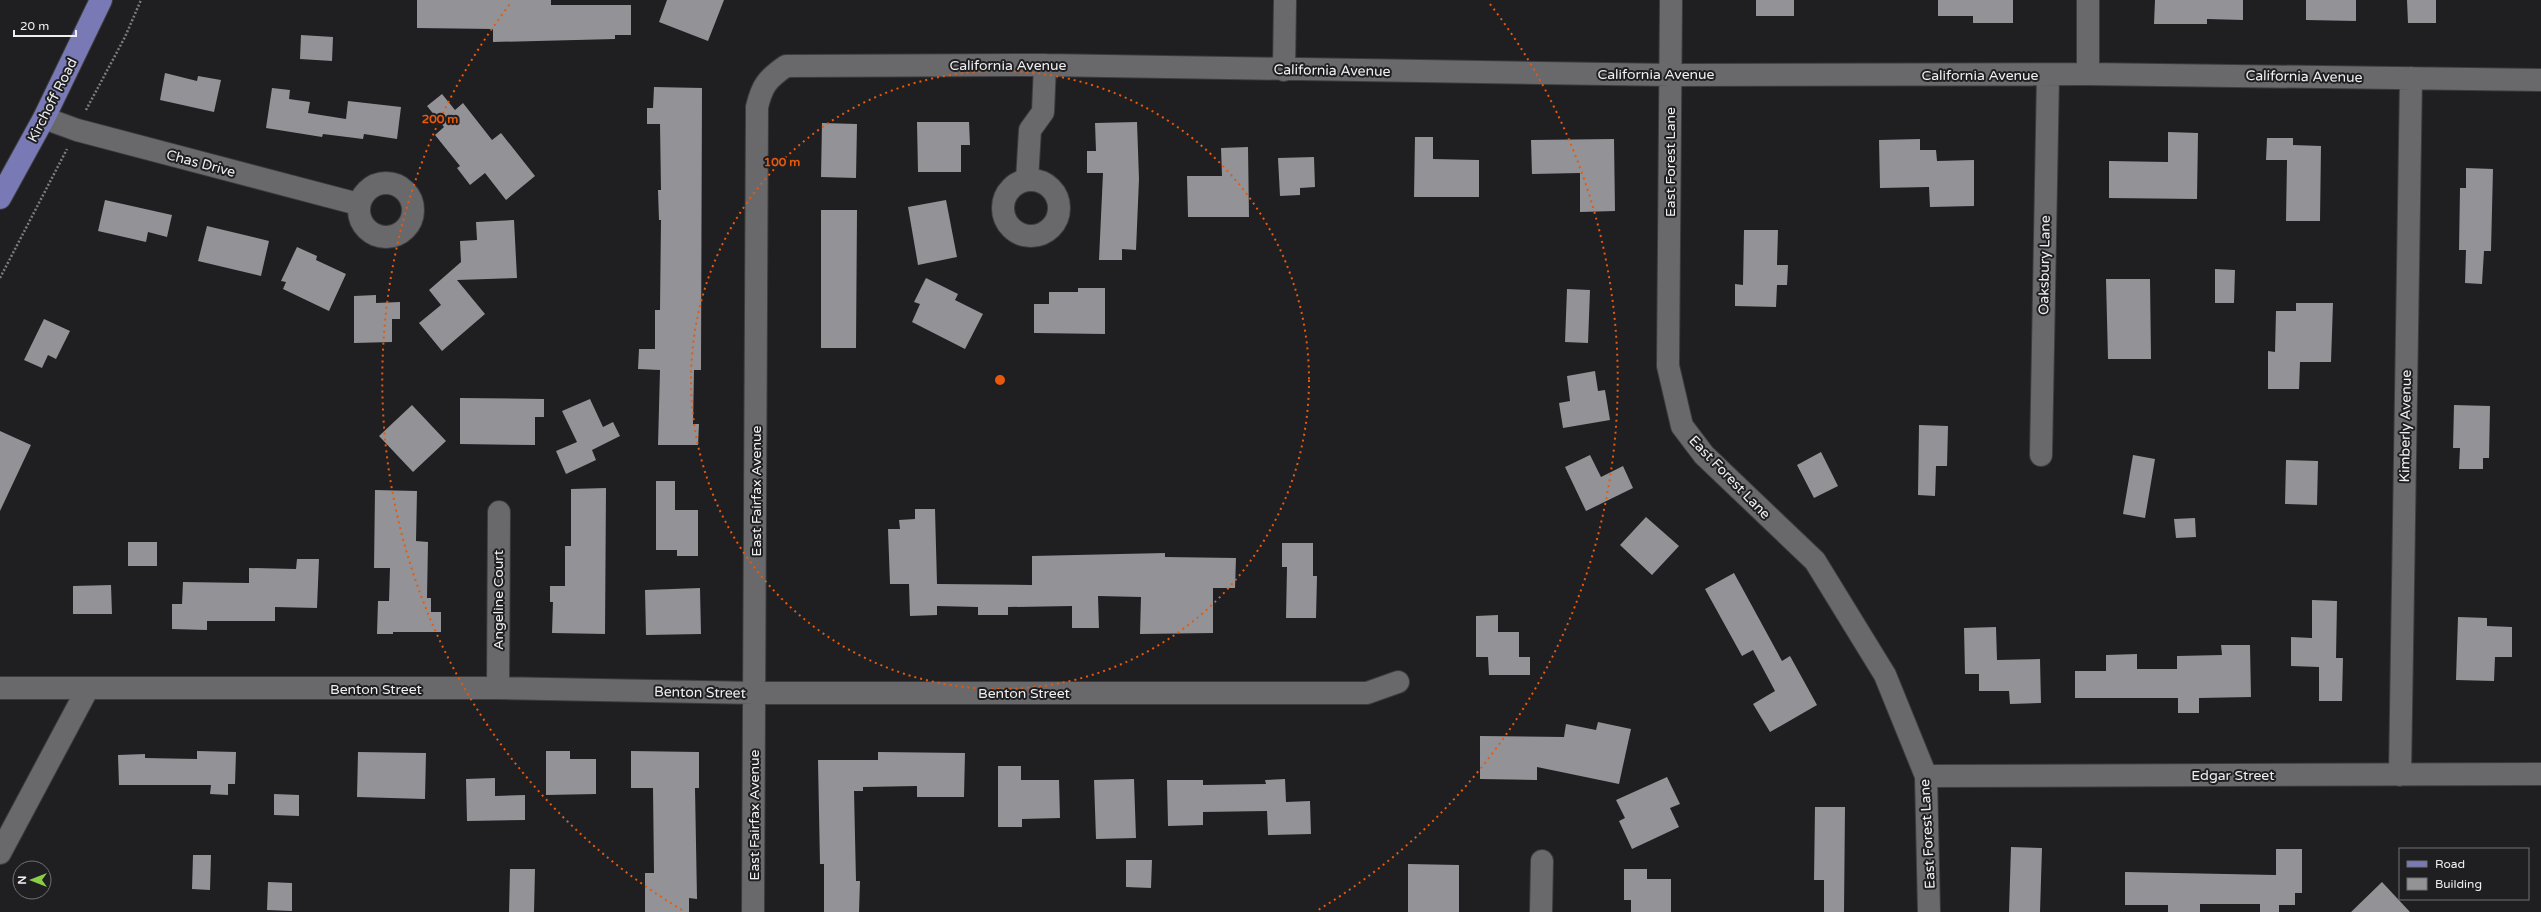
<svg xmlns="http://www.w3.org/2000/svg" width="2541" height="912" font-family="'Varela Round',sans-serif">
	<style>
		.building { fill: #939397 }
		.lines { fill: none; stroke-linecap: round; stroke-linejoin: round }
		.minor-casing { stroke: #3c3c3e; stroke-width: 24 }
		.major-casing { stroke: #3c3c3e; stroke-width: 24 }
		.path { stroke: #7c7c7e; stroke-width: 2.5; stroke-dasharray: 2 2; stroke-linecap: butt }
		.minor { stroke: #69696c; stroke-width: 22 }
		.major { stroke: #7979b5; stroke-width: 22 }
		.ring { fill: none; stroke: #e8590c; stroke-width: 2; stroke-dasharray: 2 4 }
		.labels { text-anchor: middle; stroke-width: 4; stroke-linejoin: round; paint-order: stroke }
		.street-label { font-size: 14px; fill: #efeff1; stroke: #1f1f22 }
		.centre { fill: #e8590c; stroke: #1f1f22; stroke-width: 2 }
		.ring-label { font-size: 12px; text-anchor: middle; font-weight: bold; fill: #e8590c; stroke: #1f1f22; stroke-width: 4; stroke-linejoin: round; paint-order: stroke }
	</style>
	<rect width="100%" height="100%" fill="#1f1f22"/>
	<path class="building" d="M417,0H551V5H631V35H615V39L493,42V29L417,28Z
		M667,0H724L708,41L659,22Z
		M1756,0H1794V16H1756Z
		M1938,0H2013V23H1973V16H1938Z
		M2155,0H2243V20L2207,19V24H2154Z
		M2306,0H2356V21L2306,20Z
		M2407,0H2436V23H2408Z
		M301,35L333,37L332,61L300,59Z
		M165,73L197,81L198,76L221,80L214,112L160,100Z
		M654,87L702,88L701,370H694L693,424H699L698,445H658L660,370L638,369L639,349H655V310H660L661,220H659L658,190H661L660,124H647V108H653Z
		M272,88L290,90L289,99L310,102L308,113L346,119L348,101L401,107L397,139L364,134L363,139L323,134L322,137L266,128Z
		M442,94L455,110L463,103L492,140L501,133L535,176L506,200L485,173L470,185L457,168L460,166L435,135L444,127L427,106Z
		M917,122H969L970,145H961V172H918Z
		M1137,122L1139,179L1136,250L1122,249V260H1099L1103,173H1087V151H1096L1095,123Z
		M822,123L857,124L856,178L821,177Z
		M2168,132L2198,133L2197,199L2109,198V161L2168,162Z
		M1415,137H1433V159L1479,160V197H1414Z
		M2267,138H2293V145L2321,146L2320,221H2286L2287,160H2266Z
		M1614,139L1615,211L1580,212V173L1532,174L1531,140Z
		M1920,139V150H1936L1937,161L1974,160V206L1930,207L1929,187L1880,188L1879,140Z
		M1248,147L1249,217H1188L1187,176H1222L1221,148Z
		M1314,157L1315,187L1300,188V195L1280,196L1278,158Z
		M2466,168L2493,169L2491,251H2484L2482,284L2465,283L2466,250H2459L2460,188H2466Z
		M105,200L172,215L167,237L148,232L146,242L98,231Z
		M946,200L957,257L918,265L908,207Z
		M821,210H857L856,348H821Z
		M514,220L517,278L457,280L485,314L442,351L419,323L441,305L429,290L461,262L460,241L477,240L476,222Z
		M207,226L269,241L261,276L198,261Z
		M1744,230H1778L1777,265H1788L1787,285H1777L1776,307L1735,306V284L1743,285Z
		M297,247L317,256L316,260L346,274L329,311L283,289L286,282L281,281Z
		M2215,269L2235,270L2234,303H2215Z
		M926,278L958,294L955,300L983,314L965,349L912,322L920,304L914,302Z
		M2106,279H2150L2151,359H2108Z
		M1078,288H1105V334L1034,333V304H1049V292H1078Z
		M1567,289L1590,290L1588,343L1565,342Z
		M376,295V303L400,302V319H392V342L354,343V296Z
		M2296,303H2333L2331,362H2300L2299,389H2268V351L2275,352L2276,311H2296Z
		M44,319L70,331L56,359L48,355L42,368L24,360Z
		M1595,371L1598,391L1605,390L1610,420L1563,428L1559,403L1570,401L1567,376Z
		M460,398L544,399V417H535V445L460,444Z
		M590,399L603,427L613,422L620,436L592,450L596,460L566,474L556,451L577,442L562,411Z
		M412,405L446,441L413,472L379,436Z
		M2454,405L2490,406L2489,458H2483V469H2459L2460,448H2453Z
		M1919,425L1948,426L1947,466H1936L1935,496L1918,495Z
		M0,431L31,445L0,511Z
		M1821,452L1838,486L1814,498L1797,465Z
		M1590,455L1601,477L1623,466L1633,488L1586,511L1565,467Z
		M2133,455L2155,459L2145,518L2123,514Z
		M2286,460L2318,461L2317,505L2285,504Z
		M656,481H675V510H698V556H677V550H656Z
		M606,488L605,634L552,633L553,602H550V586H565V546H571V489Z
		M375,490L417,491L416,541L428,542L427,598H431V612H441V632H393V634H377L378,601H389L390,568H374Z
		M915,509H935L937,584L1032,585V556L1165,553V557L1236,558L1235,588H1213V633L1140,634L1141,597L1098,596L1099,628H1072V606L1008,607V615H978V607L937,606V615L910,616L909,584H890L888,529H900L899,520L915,519Z
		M1646,517L1679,546L1652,575L1620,545Z
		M2195,518L2196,537L2176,538L2174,519Z
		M128,542H157V566H128Z
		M1282,543H1313V576H1317L1316,618H1286L1287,567H1282Z
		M297,559H319L317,608L275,607V621H207V630L172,629V604H182L183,582L249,583V568L296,569Z
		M1734,573L1782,661L1790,656L1817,705L1770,732L1753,704L1775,691L1753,650L1742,656L1705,589Z
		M111,585L112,614H73V586Z
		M700,588L701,634L646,635L645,590Z
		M2312,600L2337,601L2336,658H2343L2342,701H2319V667L2291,666V637L2312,638Z
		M1498,615V632H1519V657H1530V675H1489L1488,657H1476V616Z
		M2458,617L2487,618V626L2512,627V657H2495L2494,681L2456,680Z
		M1996,627L1997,660L2040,659L2041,703L2010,704L2009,691H1979V674H1965L1964,628Z
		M2221,645H2250L2251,697L2199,698V713H2178V698H2075V671H2106V655L2137,654V669H2177V656L2222,655Z
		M1598,722L1631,729L1619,784L1537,767V780L1480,779V736L1564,737L1566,724L1596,730Z
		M197,751L236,752L235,784H228V795L210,794L211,785H119L118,755L145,754V758L197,759Z
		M546,751H570V759H596V794L546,795Z
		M631,751L699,752V788H695L697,899L689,898V912H645V873H654L653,788H631Z
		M358,752L426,753L425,799L357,797Z
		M878,752L965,753L964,797H917V786L863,787V791H854L856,881H860L859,912H824V864H820L818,760H878Z
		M998,766H1021V780H1059L1060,818L1022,819V827H998Z
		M1667,777L1680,804L1670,808L1679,827L1632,849L1619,821L1625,818L1616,800Z
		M495,778V796L525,795V820L467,821L466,779Z
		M1134,779L1136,838L1096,839L1094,780Z
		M1285,779L1286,802L1310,801L1311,834L1268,835L1267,811L1203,812V825L1168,826L1167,780H1203V785L1266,784L1265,780Z
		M274,794L299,795V816L274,815Z
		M1815,807H1845L1844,912H1824V880H1814Z
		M2011,847L2042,848L2040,912H2009Z
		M2276,849H2302V893H2295V905H2279V912H2260V904H2200V912H2168V905H2125V872L2276,875Z
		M193,855H211L210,890L192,889Z
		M1126,860H1152L1151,888L1126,887Z
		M1408,864L1459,865V912H1408Z
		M510,869H535L534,912H509Z
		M1624,869H1647V879H1671V912H1631V900H1624Z
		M268,882L292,883V911L267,910Z
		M2382,882L2410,912H2351Z"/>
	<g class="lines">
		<defs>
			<path id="minor" d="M1671,0L1668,366L1682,426L1704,455L1815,561L1885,675L1926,776L1929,912
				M1284,70L1285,0
				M2088,74V0
				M44,118L77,130L358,204
				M1003 208a28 28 0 1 1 56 0a28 28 0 1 1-56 0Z
				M1027,180L1030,130L1043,112L1045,65
				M359 210a27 27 0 1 1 54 0a27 27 0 1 1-54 0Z
				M2041,455L2048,75
				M0,688H498L755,693H1367L1398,682
				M498,688L499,512
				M2400,775L2411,78
				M1926,776L2541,774
				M0,853L87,690
				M753,912L757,107C762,86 767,79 786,66L1045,65L1671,75L2088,74L2541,80
				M1541,912L1542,861"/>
			<path id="major" d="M0,198L44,118L101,0"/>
		</defs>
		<use href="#minor" class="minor-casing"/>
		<use href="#major" class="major-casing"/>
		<path class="path" d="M86,110L125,37L141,0
			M0,278L67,149"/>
		<use href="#minor" class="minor"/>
		<use href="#major" class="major"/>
	</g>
	<g class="ring">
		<circle cx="1000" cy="380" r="309"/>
		<path d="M682 910A618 618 0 0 1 510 4M1490 4A618 618 0 0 1 1318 910"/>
	</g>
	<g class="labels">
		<g class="street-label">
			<text x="1008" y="70">California Avenue</text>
			<text transform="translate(1332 70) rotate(1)" y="5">California Avenue</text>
			<text x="1656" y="79">California Avenue</text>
			<text x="1980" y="80">California Avenue</text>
			<text transform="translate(2304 76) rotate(1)" y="5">California Avenue</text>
			<text transform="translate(52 100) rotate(-63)" y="5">Kirchoff Road</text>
			<text transform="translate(1670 162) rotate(-90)" y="5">East Forest Lane</text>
			<text transform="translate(201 163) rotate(15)" y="5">Chas Drive</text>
			<text transform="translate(2044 265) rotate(-89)" y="5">Oaksbury Lane</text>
			<text transform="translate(2405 426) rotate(-89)" y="5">Kimberly Avenue</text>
			<text transform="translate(1730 477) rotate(46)" y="5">East Forest Lane</text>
			<text transform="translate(756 491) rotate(-90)" y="5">East Fairfax Avenue</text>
			<text transform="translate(498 600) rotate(-90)" y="5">Angeline Court</text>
			<text x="376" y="694">Benton Street</text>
			<text transform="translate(700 692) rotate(1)" y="5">Benton Street</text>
			<text x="1024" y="698">Benton Street</text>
			<text x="2233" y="780">Edgar Street</text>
			<text transform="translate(754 815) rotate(-90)" y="5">East Fairfax Avenue</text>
			<text transform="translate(1927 834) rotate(-93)" y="5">East Forest Lane</text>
		</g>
	</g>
	<circle cx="1000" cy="380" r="6" class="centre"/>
	<g class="ring-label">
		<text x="440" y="123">200 m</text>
		<text x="782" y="166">100 m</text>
	</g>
	<rect x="2399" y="848" width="130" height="52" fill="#1f1f22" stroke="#727275"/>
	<rect x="2407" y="861" width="20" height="6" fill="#7979b5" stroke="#727275"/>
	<text x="2435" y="868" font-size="12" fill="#efeff1">Road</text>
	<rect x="2407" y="878" width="20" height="12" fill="#939397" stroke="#727275"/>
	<text x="2435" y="888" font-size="12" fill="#efeff1">Building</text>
	<g transform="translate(32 880) rotate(270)"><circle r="19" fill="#1f1f22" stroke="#727275"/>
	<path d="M0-3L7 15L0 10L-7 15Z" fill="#8ace47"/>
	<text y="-6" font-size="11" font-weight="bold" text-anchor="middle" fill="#efeff1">N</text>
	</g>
	<path d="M14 30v6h62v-6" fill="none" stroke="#efeff1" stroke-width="2"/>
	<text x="20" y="30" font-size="12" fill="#efeff1" stroke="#1f1f22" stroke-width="3" paint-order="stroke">20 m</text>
</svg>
